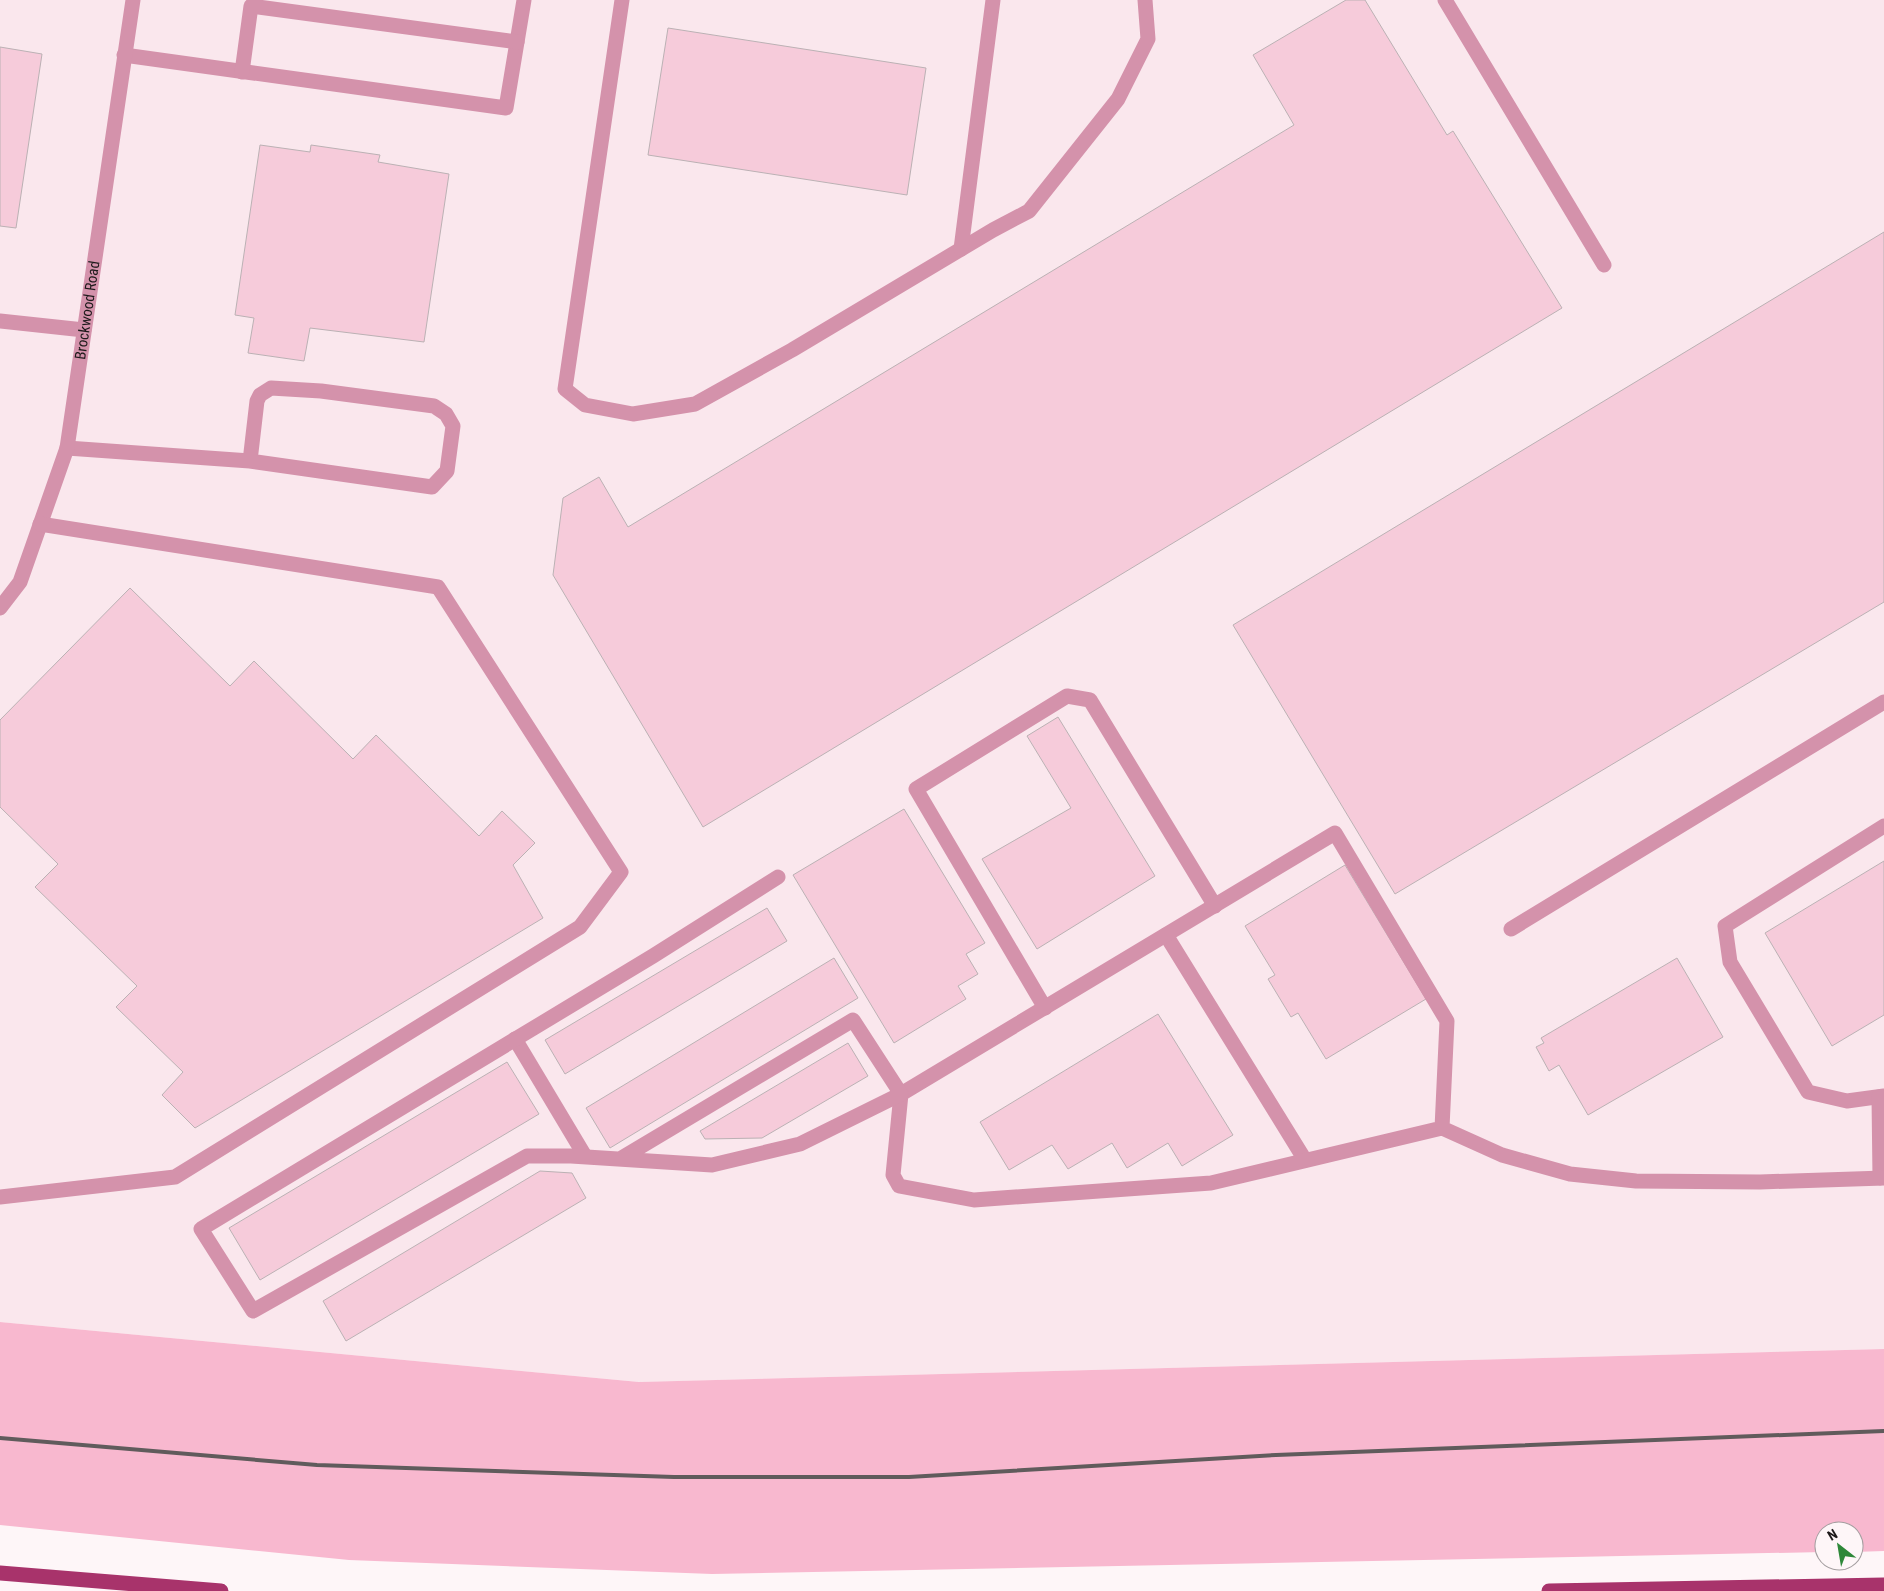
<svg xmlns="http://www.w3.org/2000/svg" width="1884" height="1591" font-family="'Roboto Condensed',sans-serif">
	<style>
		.built { fill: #fae7ed }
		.green { fill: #f8b8cf }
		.building { fill: #f6cbda; stroke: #bbb1b4 }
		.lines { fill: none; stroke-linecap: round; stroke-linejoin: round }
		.minor { stroke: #d492ab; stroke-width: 15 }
		.major { stroke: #a8336b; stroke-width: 15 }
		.rail { stroke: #605b5c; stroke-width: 4 }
		.labels { text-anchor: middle; stroke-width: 4.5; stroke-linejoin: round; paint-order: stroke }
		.street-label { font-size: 15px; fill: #1e1a1b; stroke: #fef6f8 }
	</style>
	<rect width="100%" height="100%" fill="#fef6f8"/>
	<path class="built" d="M0,0H1884V1349L639,1382L0,1322Z"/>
	<path class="green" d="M0,1322L639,1382L1884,1349V1551L1854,1552V1531H1824V1552L712,1574L349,1560L0,1525Z"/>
	<path class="building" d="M1346,0H1365L1447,135L1453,131L1562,308L703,827L553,575L563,498L599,477L628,527L1294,125L1253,55Z
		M668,28L926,68L907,195L648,155Z
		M0,47L42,54L16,228L0,226Z
		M260,145L310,152L311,145L380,155L378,162L449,174L424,342L310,328L304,361L248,353L254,318L235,315Z
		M1884,232V602L1395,894L1233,625Z
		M130,588L230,686L254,661L353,759L376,735L479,836L502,811L535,843L513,865L543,918L195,1128L162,1095L183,1072L116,1007L137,986L35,887L58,864L0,807V720Z
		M1058,717L1155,876L1037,949L982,859L1071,808L1027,736Z
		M904,809L985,943L966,954L978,974L958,986L966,999L894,1043L793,875Z
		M1884,861V1015L1832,1046L1765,933Z
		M1345,865L1426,999L1326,1059L1298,1013L1291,1017L1268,979L1275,975L1245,926Z
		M767,908L787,941L565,1074L545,1040Z
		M834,958L858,998L610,1148L586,1108Z
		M1677,958L1723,1037L1588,1115L1559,1065L1549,1071L1536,1047L1544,1043L1541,1038Z
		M1158,1014L1233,1135L1182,1166L1168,1143L1127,1168L1112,1143L1068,1169L1052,1145L1009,1170L980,1122Z
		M848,1043L868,1076L762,1138L705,1139L700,1131Z
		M507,1062L539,1114L260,1280L229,1228Z
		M540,1171L572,1173L586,1198L346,1341L323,1301Z"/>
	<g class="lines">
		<g class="minor">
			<path d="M622,0L565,389L585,405L633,414L695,404L792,350L993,230L1029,211L1118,99L1148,39L1145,0"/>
			<path d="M1445,0L1604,265"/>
			<path d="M124,55L506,108L524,0"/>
			<path d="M242,72L251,6L517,42"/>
			<path d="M961,249L993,0"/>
			<path d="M0,321L84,330"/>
			<path d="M67,448L250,461L432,487L447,471L453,426L446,414L434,406L321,391L271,388L260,395L257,401L250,461"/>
			<path id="s1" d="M0,608L20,582L67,448L133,0"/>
			<path d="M1884,826L1725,926L1730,962L1808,1092L1847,1101L1884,1096"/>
			<path d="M1511,929L1884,702"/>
			<path d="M1166,935L1305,1160"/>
			<path d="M1045,1008L916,789L1067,696L1090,700L1215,906"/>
			<path d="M515,1039L585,1156"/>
			<path d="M1879,1097L1880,1178"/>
			<path d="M1442,1128L1447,1021L1335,833L901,1094L893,1175L899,1186L974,1200L1211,1183L1442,1128L1502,1155L1570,1174L1636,1181L1760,1182L1884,1178"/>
			<path d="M620,1159L853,1020L901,1094L800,1144L712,1165L571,1156H527L253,1311L201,1229L653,956L778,877"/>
			<path d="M0,1197L175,1177L580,927L621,872L438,587L40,524"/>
		</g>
		<path class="major" d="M0,1573L221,1591
			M1549,1591L1884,1585"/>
		<path class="rail" d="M0,1438L317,1465L674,1477H909L1276,1455L1884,1431"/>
	</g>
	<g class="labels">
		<g class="street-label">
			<text dy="5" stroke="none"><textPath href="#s1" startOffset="314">Brockwood Road</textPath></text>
		</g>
	</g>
	<g transform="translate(1839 1546) rotate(329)"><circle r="24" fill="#fef6f8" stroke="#a49ea0"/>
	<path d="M0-4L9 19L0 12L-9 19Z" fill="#2e8839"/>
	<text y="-8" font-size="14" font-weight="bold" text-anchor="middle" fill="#1e1a1b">N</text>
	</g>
</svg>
